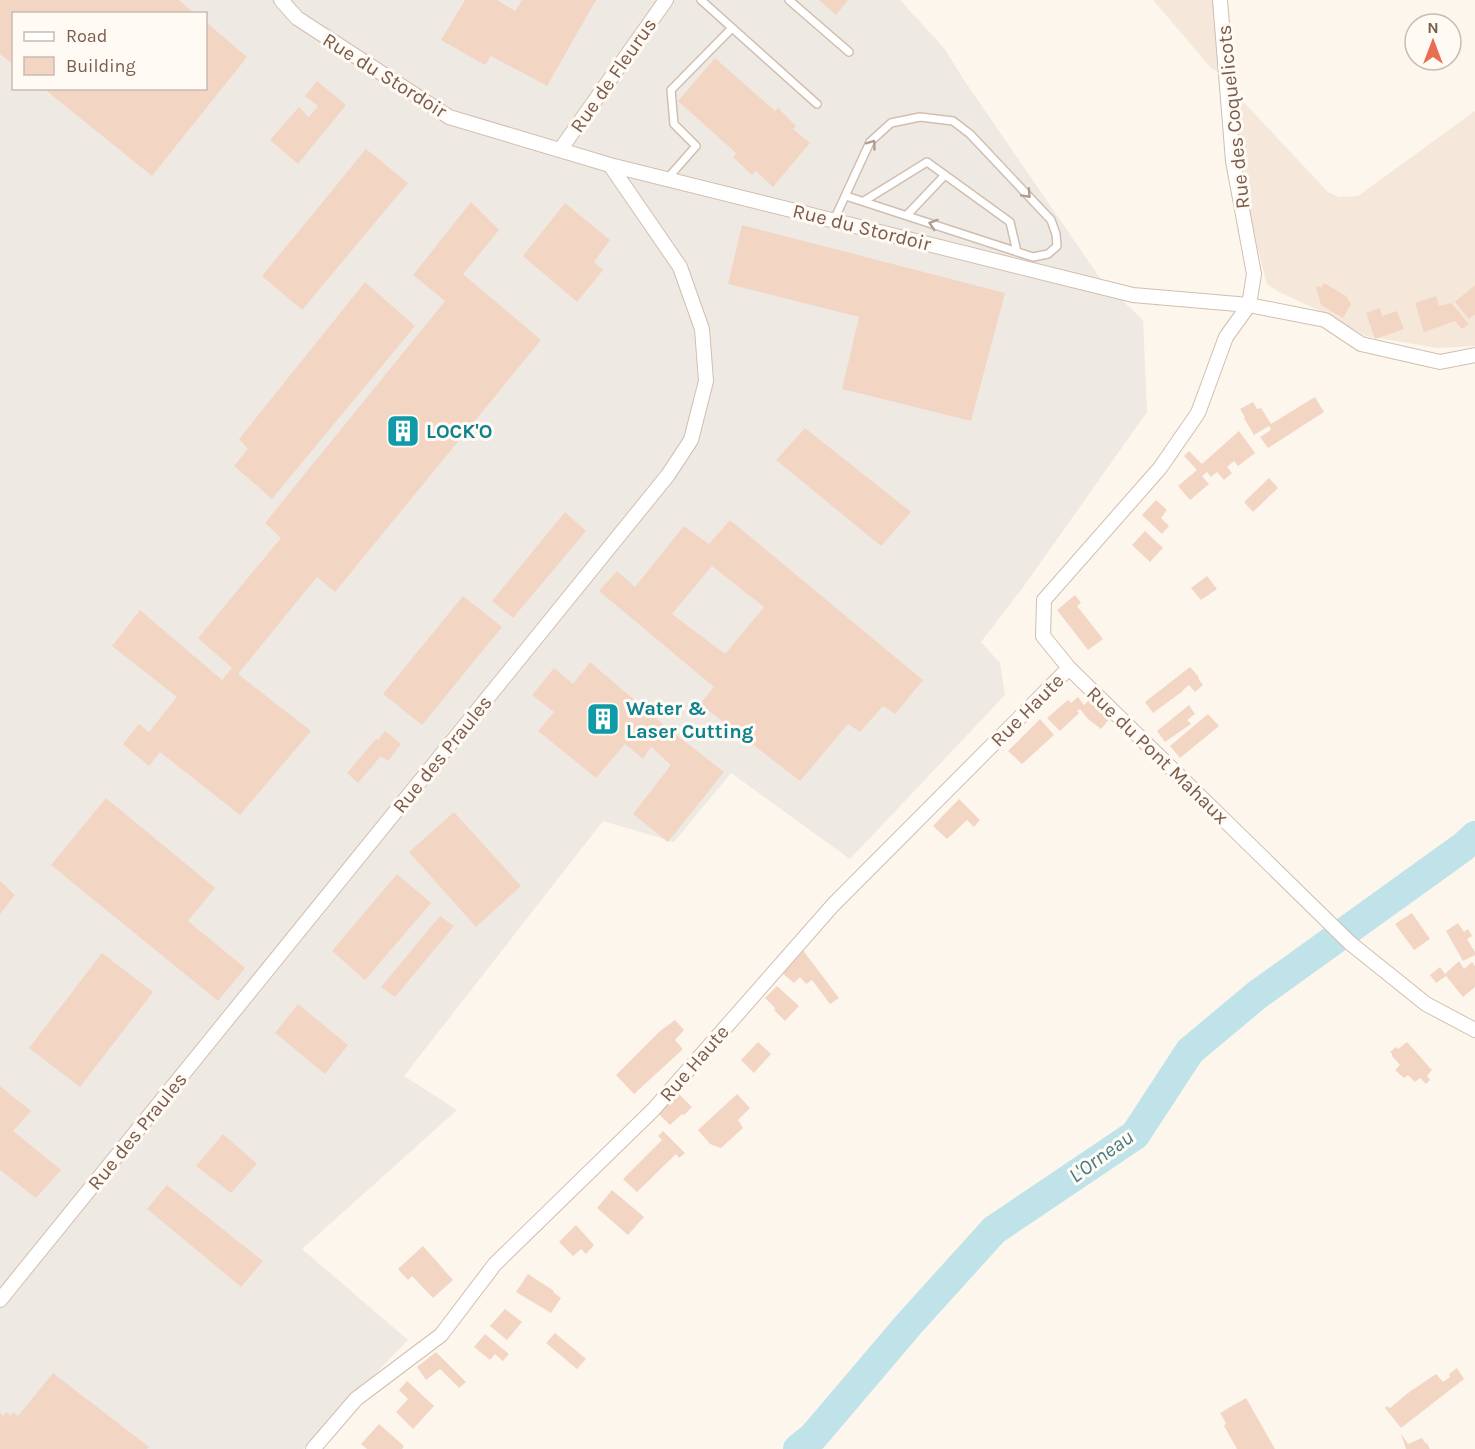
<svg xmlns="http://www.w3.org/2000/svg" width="1475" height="1449" font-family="Karla,sans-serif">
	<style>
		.residential { fill: #f5e8da }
		.industrial { fill: #efe9e4; fill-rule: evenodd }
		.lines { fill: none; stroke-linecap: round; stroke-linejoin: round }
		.river { stroke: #bfe3e8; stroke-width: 30 }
		.building { fill: #f3d5c3; fill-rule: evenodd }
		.service-casing { stroke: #d1beb0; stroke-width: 10 }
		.minor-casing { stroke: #d1beb0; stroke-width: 16 }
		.service { stroke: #fff; stroke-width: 7 }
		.minor { stroke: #fff; stroke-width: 14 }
		.oneway { stroke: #af9d94 }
		.labels { text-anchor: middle; stroke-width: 6; stroke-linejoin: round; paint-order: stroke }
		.street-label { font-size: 20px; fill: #7a5c4d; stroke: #fffaf3 }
		.culture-label { font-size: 20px; font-weight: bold; fill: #0d838f; stroke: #fffaf3; text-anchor: start }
		.water-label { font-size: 21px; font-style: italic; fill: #437c86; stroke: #fffaf3 }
	</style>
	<rect width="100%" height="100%" fill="#fdf6ec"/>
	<path class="residential" d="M1153,0H1215L1219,68L1217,72L1211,68Z
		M1237,95L1328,192L1339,197L1358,196L1475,111V346L1437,348L1366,336L1318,310L1279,292L1267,284L1238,173Z"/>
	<path class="industrial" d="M0,0H900L944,48L964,80L1102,281L1143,320L1147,412L1024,586L981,642L1000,663L1005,695L850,859L731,773L674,842L603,821L404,1076L457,1110L302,1249L408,1340L303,1449H0ZM14,14H206V88H14Z"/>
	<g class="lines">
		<path class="river" d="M798,1449L813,1437L909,1324L994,1230L1135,1135L1190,1051L1257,995L1463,847L1475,836"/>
	</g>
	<path class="building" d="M0,0H179L195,14H14V65L0,54Z
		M465,0H497L515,11L522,0H596L547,86L491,56L485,65L441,40Z
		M819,0H848L836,15Z
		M206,22L247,57L152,176L43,88H206Z
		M715,58L775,111L778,108L796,126L793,129L810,143L773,187L756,171L752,175L733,157L736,153L678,101Z
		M317,81L346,105L298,164L270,140L299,107L309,117L318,106L305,96Z
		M366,149L408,183L302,310L262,276Z
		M471,202L499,230L463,274L541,340L335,592L317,577L238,674L311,731L240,815L160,752L149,766L123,744L139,724L149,732L177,697L112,646L140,610L222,680L232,668L198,638L281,538L265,523L445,301L413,275Z
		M565,203L610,240L594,262L603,270L577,302L523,256Z
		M742,225L1005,293L971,421L842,389L859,317L728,284Z
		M365,282L415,326L272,499L234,466L248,449L239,439Z
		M1324,283L1346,296L1351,304L1343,318L1321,305L1316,287L1319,286L1321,288Z
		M1475,285V314L1469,319L1455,302Z
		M1436,296L1439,306L1451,303L1469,324L1462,329L1455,321L1424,332L1415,303Z
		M1380,308L1382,316L1397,311L1404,329L1375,339L1366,313Z
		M1315,397L1324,412L1268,448L1260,437L1271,430L1269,426L1254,435L1244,418L1245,417L1240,409L1253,402L1257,409L1261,408L1271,424Z
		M805,428L911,512L881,546L776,460Z
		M1239,431L1255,453L1238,466L1234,461L1227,467L1232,473L1224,480L1217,472L1211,477L1207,472L1202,476L1209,484L1190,500L1178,486L1197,470L1184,456L1189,451L1202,464Z
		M1269,478L1278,488L1253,512L1244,502Z
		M1156,500L1167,510L1161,518L1169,526L1162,534L1142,515Z
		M565,512L586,531L513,618L492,601Z
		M730,520L923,680L895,714L883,706L860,732L848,724L800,781L700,704L714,687L599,591L617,571L635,587L684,526L709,544ZM712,566L764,607L725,654L672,614Z
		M1145,531L1163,548L1150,562L1132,545Z
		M1207,576L1217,589L1201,600L1191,588Z
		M1075,595L1081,603L1077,606L1103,639L1088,650L1057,610Z
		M463,596L502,627L422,725L383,694Z
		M590,662L665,726L724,772L668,842L633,814L671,765L651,747L643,759L625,744L596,778L538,731L554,712L532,695L554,668L573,684Z
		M1190,667L1199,677L1198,678L1203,685L1195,692L1189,685L1183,690V691L1153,713L1145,702Z
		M1078,697L1084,705L1090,699H1093L1112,716L1101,729L1088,719L1080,709L1077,711L1079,713L1060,731L1047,718L1068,700L1071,703Z
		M1189,705L1195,714L1187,720L1191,724L1165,742L1157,731Z
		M1208,714L1219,726L1180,758L1170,746Z
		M1040,719L1054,735L1022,764L1008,751Z
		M385,731L401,744L388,761L381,756L358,783L347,773L376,739L378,740Z
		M106,798L215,888L188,921L245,968L218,1001L51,865Z
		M959,799L980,820L974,827L967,820L947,839L933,826Z
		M454,812L521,886L476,927L409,852Z
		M397,874L431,903L365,980L332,951Z
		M0,881L15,895L0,914Z
		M1412,913L1430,939L1414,950L1395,924Z
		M440,916L454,926L395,997L381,987Z
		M1458,923L1464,932L1468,929L1472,936L1467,939L1475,952V955L1463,961L1446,931Z
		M802,949L839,998L830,1004L812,980L806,984L800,977L794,983L781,972Z
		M102,953L153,992L80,1087L29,1048Z
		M1459,961L1464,969L1472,962L1475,966V987L1463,997L1446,976L1436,983L1430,975L1440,967L1445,974Z
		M777,986L799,1006L785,1021L774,1010L775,1008L765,998Z
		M298,1004L348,1045L325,1074L275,1033Z
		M675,1020L684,1030L675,1040L682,1048V1050L634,1094L616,1075L660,1031Z
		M758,1042L771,1054L754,1073L741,1060Z
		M1407,1042L1432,1070L1427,1076L1430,1080L1426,1084L1420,1078L1415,1082L1408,1075L1404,1078L1395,1070L1400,1065L1392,1056V1054L1390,1052L1396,1047L1398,1049Z
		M0,1086L31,1111L13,1131L61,1170L36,1198L0,1170Z
		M679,1094L692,1107L684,1115L682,1114L670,1125L657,1112L669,1101L671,1102Z
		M737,1094L750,1108L738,1120L743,1128L721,1148L710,1144L698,1130Z
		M663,1131L685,1153L679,1158L676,1154L637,1192L623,1179L662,1140L658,1136Z
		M223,1134L257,1164L231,1193L196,1166Z
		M167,1185L263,1261L241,1287L147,1209Z
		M612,1190L644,1217L628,1235L597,1208Z
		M576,1225L594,1245L586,1254L581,1249L573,1256L559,1242Z
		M423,1246L453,1280L433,1298L412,1276L408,1280L398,1269Z
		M528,1274L554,1291L553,1292L561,1298L551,1313L516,1292Z
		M505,1309L522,1322L507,1340L490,1326Z
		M555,1333L586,1359L577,1369L546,1343Z
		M485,1334L509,1354L503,1361L495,1354L490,1360L474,1347Z
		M436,1352L466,1382L459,1388L440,1369L426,1380L417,1367Z
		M1457,1368L1464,1379L1401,1428L1385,1408L1387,1406L1390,1408L1408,1393L1436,1374L1443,1382L1450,1377L1449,1374Z
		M53,1373L149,1447L147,1449H0V1413L3,1416L7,1412L11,1416L13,1412L18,1416Z
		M407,1381L434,1406L413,1429L396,1412L408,1399L399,1390Z
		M1246,1398L1275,1449H1237L1224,1426L1226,1423L1220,1413Z
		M379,1424L404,1446L402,1449H367L361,1444Z
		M1401,1434L1408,1444L1422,1438L1426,1444L1427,1443L1430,1449H1406Z"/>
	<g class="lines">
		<defs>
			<path id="service" d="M701,0L817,104
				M789,0L849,52
				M667,179L696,146L674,124L671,90L732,28
				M864,201L927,162L1010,222L1017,252
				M907,215L945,175
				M834,220L870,142L891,123L920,117L953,121L970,134L1051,220L1056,234L1057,246L1048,254L1033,257L846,196"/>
			<path id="minor" d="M281,0L297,18L449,117L610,165L1133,295L1249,305L1325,320L1361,344L1440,362L1475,355
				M1220,0L1233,161L1254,274L1249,305L1226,337L1198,413L1160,468L1044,600L1043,636L1069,668L1350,943L1426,1004L1475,1030
				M560,150L666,0
				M0,1300L668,475L691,440L706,381L702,329L680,267L610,165
				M313,1449L356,1399L441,1335L495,1264L653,1110L833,905L1069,668"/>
		</defs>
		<use href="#service" class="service-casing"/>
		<use href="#minor" class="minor-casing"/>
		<use href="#service" class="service"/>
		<use href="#minor" class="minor"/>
	</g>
	<defs><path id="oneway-chevron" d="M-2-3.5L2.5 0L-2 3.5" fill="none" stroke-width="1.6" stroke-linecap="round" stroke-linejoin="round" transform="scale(1.5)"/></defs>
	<g class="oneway">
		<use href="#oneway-chevron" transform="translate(872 144) rotate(-54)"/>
		<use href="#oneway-chevron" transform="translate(1027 194) rotate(47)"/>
		<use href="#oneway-chevron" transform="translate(933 224) rotate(-162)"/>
	</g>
	<defs>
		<symbol id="building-square" viewBox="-11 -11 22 22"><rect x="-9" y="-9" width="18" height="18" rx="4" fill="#0f9aa8" stroke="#fffaf3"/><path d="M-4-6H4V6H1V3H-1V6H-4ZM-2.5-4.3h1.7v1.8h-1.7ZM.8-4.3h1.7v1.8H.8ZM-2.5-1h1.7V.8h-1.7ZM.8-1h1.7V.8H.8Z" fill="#fff"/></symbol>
	</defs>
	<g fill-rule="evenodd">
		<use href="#building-square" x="384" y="412" width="38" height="38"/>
		<use href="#building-square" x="584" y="700" width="38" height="38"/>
	</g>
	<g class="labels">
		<g class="street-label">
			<text transform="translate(385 75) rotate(32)" y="7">Rue du Stordoir</text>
			<text transform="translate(613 75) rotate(-55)" y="7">Rue de Fleurus</text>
			<text transform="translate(1233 117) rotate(-96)" y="7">Rue des Coquelicots</text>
			<text transform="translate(862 227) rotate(14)" y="7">Rue du Stordoir</text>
			<text transform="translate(1027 710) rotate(-45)" y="7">Rue Haute</text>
			<text transform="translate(442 754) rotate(-51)" y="7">Rue des Praules</text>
			<text transform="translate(1158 755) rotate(44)" y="7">Rue du Pont Mahaux</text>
			<text transform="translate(694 1063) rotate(-49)" y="7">Rue Haute</text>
			<text transform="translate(137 1131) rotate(-51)" y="7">Rue des Praules</text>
		</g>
		<g class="culture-label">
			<text x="426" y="438">LOCK'O</text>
			<text x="626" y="715">Water &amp;<tspan x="626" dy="23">Laser Cutting</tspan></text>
		</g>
		<g class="water-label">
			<text transform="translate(1101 1156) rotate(-36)" y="7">L'Orneau</text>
		</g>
	</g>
	<rect x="12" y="12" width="195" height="78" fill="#fffaf3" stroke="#cabbb1" stroke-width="1.5"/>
	<rect x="24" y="32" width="30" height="9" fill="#ffffff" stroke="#cabbb1" stroke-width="1.5"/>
	<text x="66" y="42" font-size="18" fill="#7a5c4d">Road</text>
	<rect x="24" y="57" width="30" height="18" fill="#f3d5c3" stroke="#cabbb1" stroke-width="1.5"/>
	<text x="66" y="72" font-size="18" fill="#7a5c4d">Building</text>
	<g transform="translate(1433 42)"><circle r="28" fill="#fffaf3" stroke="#cabbb1" stroke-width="1.5"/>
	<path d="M0-4.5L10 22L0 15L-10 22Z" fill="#e76f51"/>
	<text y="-9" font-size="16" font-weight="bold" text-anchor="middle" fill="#7a5c4d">N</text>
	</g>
</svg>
